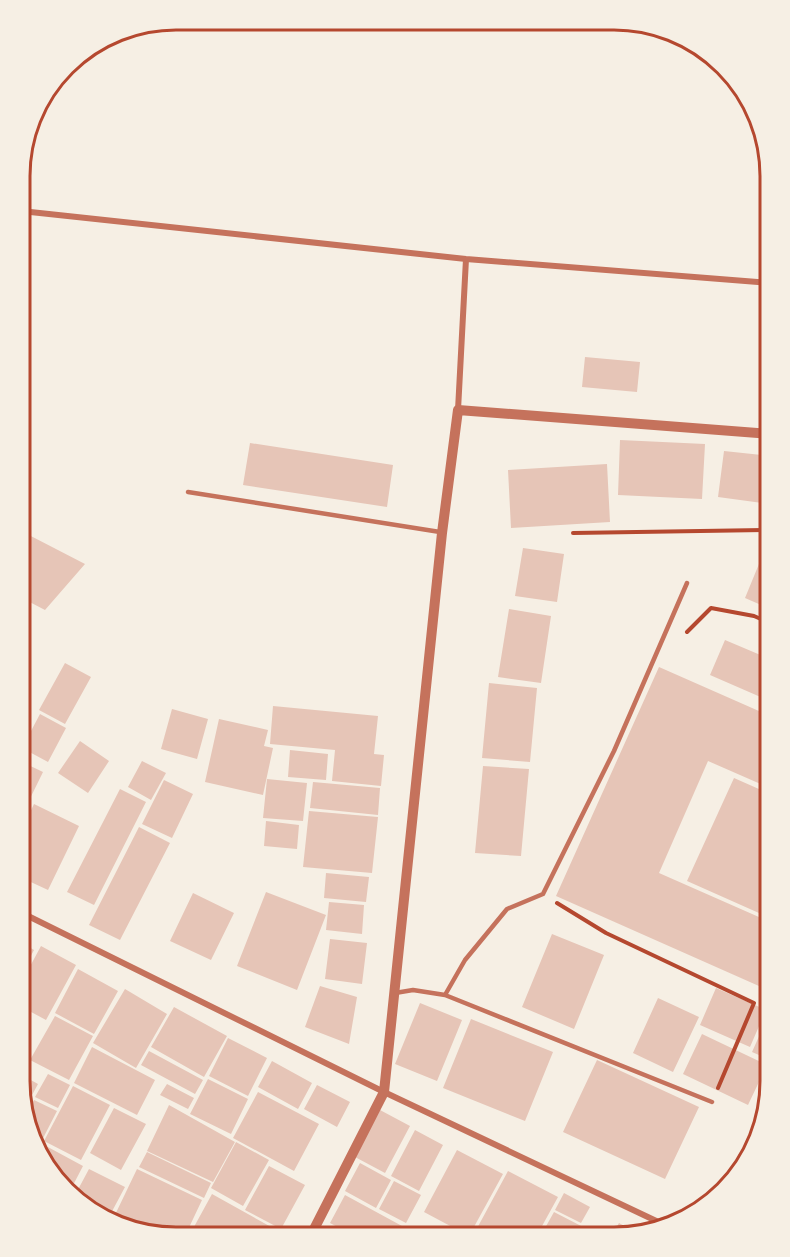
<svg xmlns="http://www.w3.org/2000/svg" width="790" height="1257" font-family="'Alegreya Sans',sans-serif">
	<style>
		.building { fill: #e6c5b7 }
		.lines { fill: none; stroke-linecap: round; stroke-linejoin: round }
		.path { stroke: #b5482f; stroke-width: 4 }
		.service { stroke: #c5725c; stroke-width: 4.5 }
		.minor { stroke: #c5725c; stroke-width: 6 }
		.tertiary { stroke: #c5725c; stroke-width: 10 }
		.rim { fill: none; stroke: #b5482f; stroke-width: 3 }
	</style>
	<rect width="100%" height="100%" fill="#f6efe4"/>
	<path class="building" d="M585,357L640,362L637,392L582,387Z
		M620,440L705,444L702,499L618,495Z
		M250,443L393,465L387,507L243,485Z
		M724,451L770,456V504L718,497Z
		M607,464L610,522L511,528L508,470Z
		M25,533L85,564L45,610L20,597V541Z
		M770,537V609L745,598Z
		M523,548L564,554L557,602L515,596Z
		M509,609L551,616L541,683L498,677Z
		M725,640L770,659V701L710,675Z
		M65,663L91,677L65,724L39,710Z
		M659,667L770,716V788L708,761L659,873L770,922V991L556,896Z
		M489,683L537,688L530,762L482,758Z
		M273,706L378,716L374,754L384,755L381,786L332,781L335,750L270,744Z
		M172,709L208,719L197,759L161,749Z
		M40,714L66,728L48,762L22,748Z
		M20,719L29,724L20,741Z
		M219,719L268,730L264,746L273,748L263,795L205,782Z
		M80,741L109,761L88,793L58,773Z
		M290,750L328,754L326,780L288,777Z
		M20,761L43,772L20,819Z
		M142,761L166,773L151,800L128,787Z
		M483,766L529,769L521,856L475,853Z
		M734,778L770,794V918L687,881Z
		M267,779L307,783L303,821L263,818Z
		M164,780L193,794L172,838L142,824Z
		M313,782L380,788L378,815L310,808Z
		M120,789L146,802L94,905L67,892Z
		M34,804L79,826L48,890L20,877V833Z
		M309,811L378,817L372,873L303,867Z
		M266,821L299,825L297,849L264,846Z
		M139,827L170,843L120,940L89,925Z
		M326,873L369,877L366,902L324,898Z
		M266,892L326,915L297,990L237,966Z
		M193,893L234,913L211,960L170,941Z
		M329,902L364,905L362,934L326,930Z
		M552,934L604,955L574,1029L522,1007Z
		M330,939L367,943L362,984L325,979Z
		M20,942L34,950L20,977Z
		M41,946L76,965L46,1020L20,1006V985Z
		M78,969L118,991L94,1034L55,1013Z
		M320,986L357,997L349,1044L305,1027Z
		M716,988L766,1010L750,1047L700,1025Z
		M125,989L167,1014L136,1068L93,1043Z
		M658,998L699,1017L673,1072L633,1053Z
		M420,1003L462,1020L437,1081L395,1064Z
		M174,1007L227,1036L204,1077L151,1047Z
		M770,1012V1060L752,1052Z
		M55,1016L93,1036L69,1080L30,1060Z
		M471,1019L553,1052L525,1121L443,1088Z
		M702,1034L767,1065L748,1105L683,1074Z
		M228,1038L267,1058L248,1096L209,1076Z
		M92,1047L155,1080L137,1115L74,1083Z
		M149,1051L203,1080L195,1094L141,1065Z
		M597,1060L699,1107L665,1179L563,1132Z
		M272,1061L312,1083L298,1109L258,1087Z
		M20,1074L38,1084L25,1108L19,1081Z
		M48,1074L70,1085L58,1108L35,1097Z
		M208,1079L248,1099L231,1134L190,1114Z
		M167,1084L194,1098L188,1109L160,1095Z
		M317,1085L350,1102L337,1127L304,1109Z
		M73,1086L110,1105L81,1160L44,1141Z
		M258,1092L319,1124L294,1171L233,1138Z
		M34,1100L57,1111L39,1146L31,1141L26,1116Z
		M169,1105L235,1142L213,1182L147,1151Z
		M114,1108L146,1124L121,1170L90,1153Z
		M380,1110L410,1126L385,1173L355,1157Z
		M415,1130L443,1145L419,1191L391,1176Z
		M236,1142L269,1160L243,1206L211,1188Z
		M46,1146L83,1166L70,1191L42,1155Z
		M457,1150L503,1174L469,1236L424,1212Z
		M147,1152L211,1183L204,1198L139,1167Z
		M739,1154L746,1157L738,1176L725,1186Z
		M360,1163L391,1180L376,1208L345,1191Z
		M269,1166L305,1185L281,1229L245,1210Z
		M89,1169L125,1187L109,1217L80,1205L74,1197Z
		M137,1169L202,1200L185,1236H155L113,1219Z
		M508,1171L558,1197L536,1237H484L475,1232Z
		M394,1181L421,1195L406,1223L379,1209Z
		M564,1193L590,1207L581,1223L555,1210Z
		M212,1194L282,1233L280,1236H189Z
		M345,1195L402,1226L397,1237H356L330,1223Z
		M554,1212L587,1229L582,1237H540Z
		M619,1223L637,1233L611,1237Z"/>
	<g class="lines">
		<path class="path" d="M573,533L770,530
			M687,632L711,608L754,616L770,623
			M557,903L606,933L754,1003L718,1088"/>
		<path class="service" d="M188,492L440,532
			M20,674L22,670
			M395,993L413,990L445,995L712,1102
			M445,995L465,960L507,909L543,894L614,751L687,583"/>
		<path class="minor" d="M21,211L466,259L770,283
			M458,410L466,259
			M20,912L384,1092L669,1227"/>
		<path class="tertiary" d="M310,1237L384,1092L442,533L458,410L770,434"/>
	</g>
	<path d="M0 0H790V1257H0ZM176 30H614A146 146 0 0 1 760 176V1081A146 146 0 0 1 614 1227H176A146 146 0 0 1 30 1081V176A146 146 0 0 1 176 30Z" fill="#f6efe4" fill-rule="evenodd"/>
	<path class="rim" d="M176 30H614A146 146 0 0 1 760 176V1081A146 146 0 0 1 614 1227H176A146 146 0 0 1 30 1081V176A146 146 0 0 1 176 30Z"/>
</svg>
